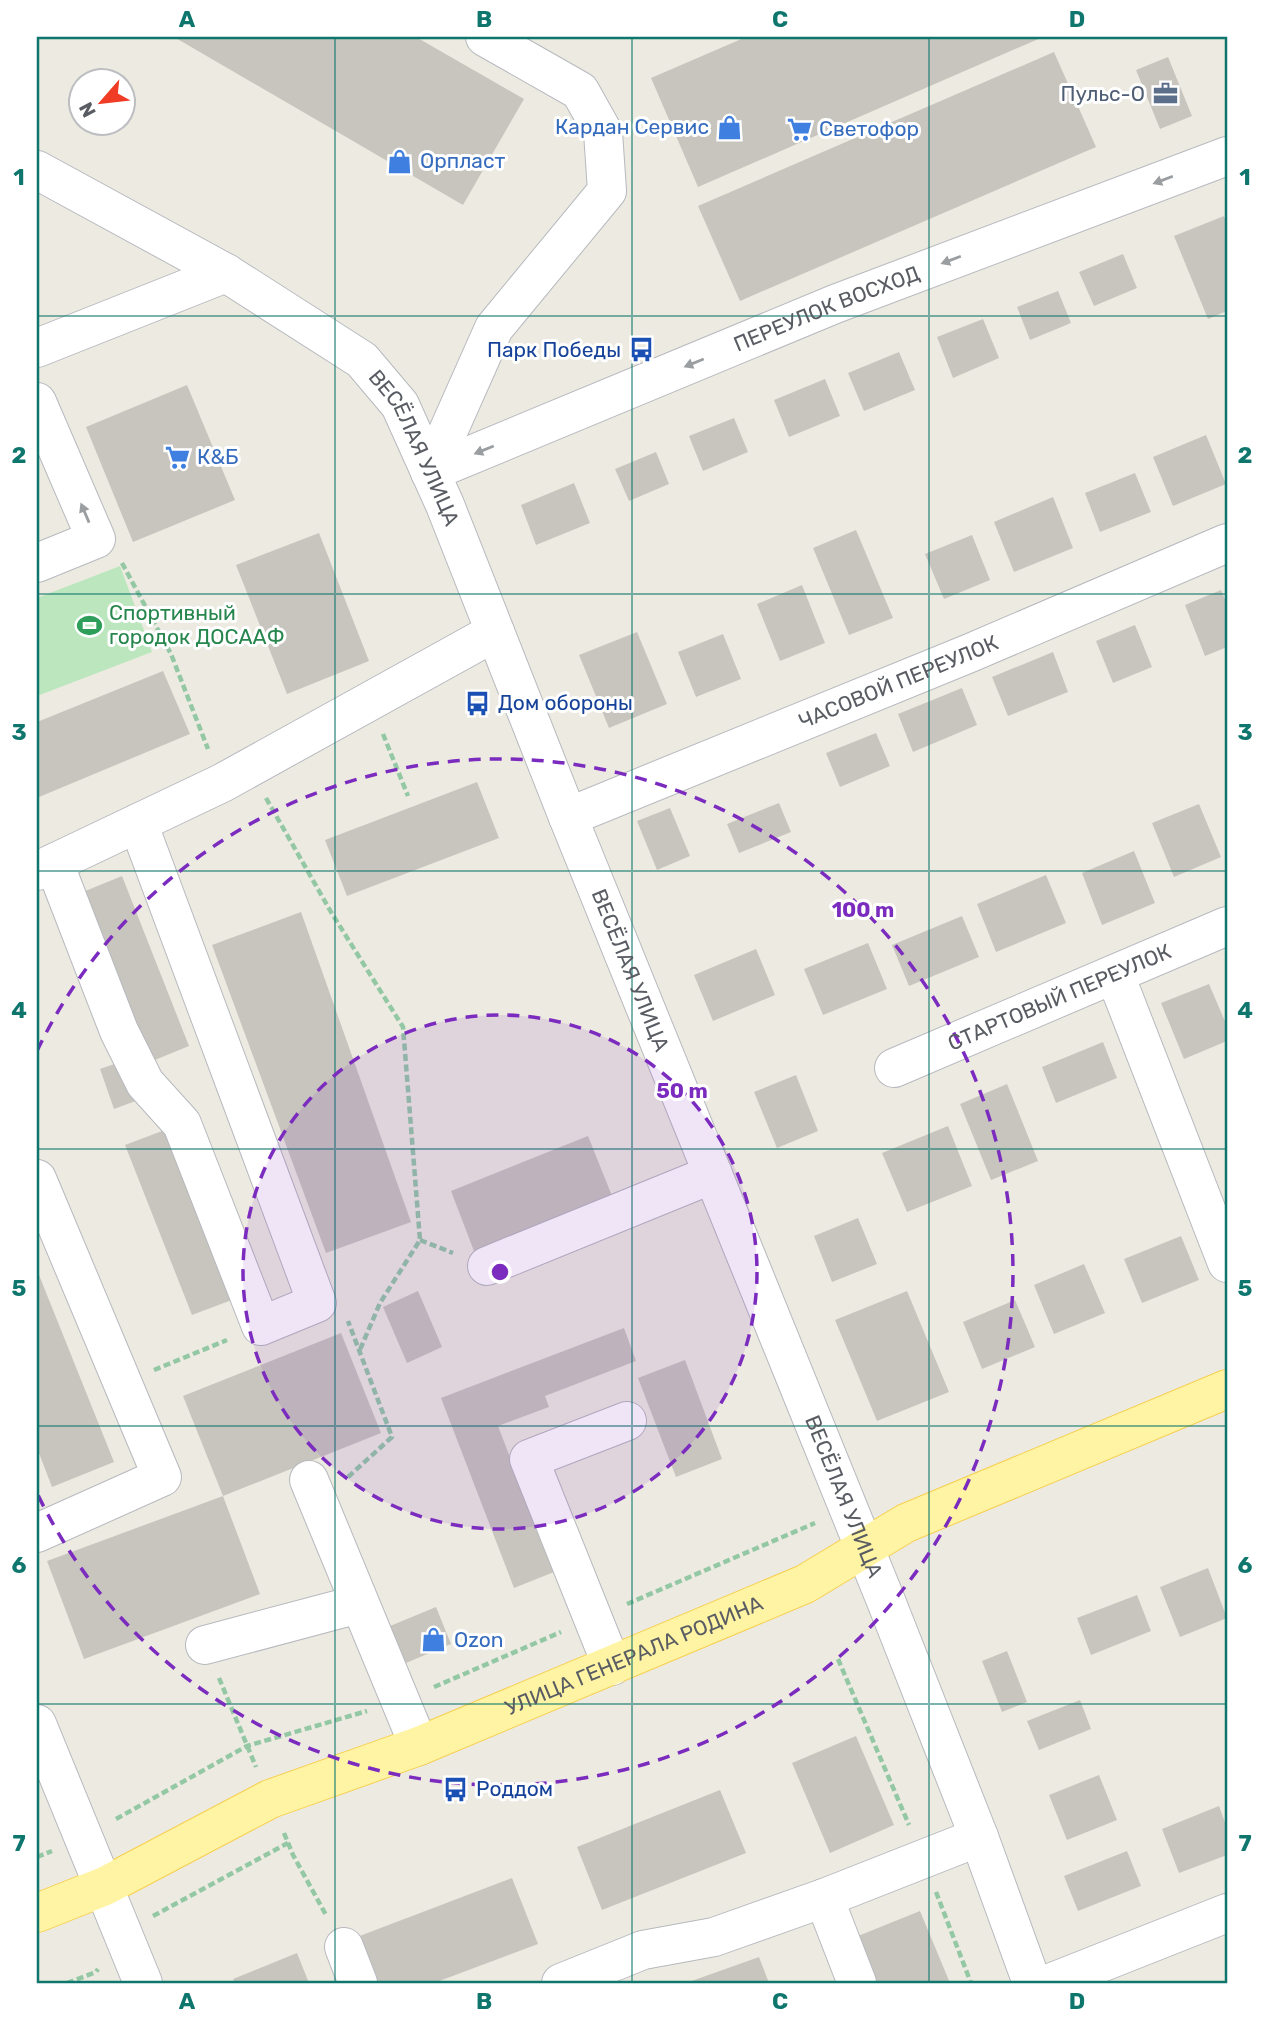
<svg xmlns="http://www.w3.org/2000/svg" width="1264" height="2020" viewBox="0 0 1264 2020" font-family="Rubik,sans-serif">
<rect width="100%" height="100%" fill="#edebe1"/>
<!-- green -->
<path fill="#bce6bd" d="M120,566L152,652L37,696V598Z"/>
<!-- building -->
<g fill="#c8c5be">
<path d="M174,37H416L524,99L463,205Z"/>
<path d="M746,37H1043L698,187L651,78Z"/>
<path d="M1054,52L1096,147L740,301L698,206Z"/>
<path d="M1168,57L1192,116L1160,129L1136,70Z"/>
<path d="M1224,216L1227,224V311L1208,319L1174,236Z"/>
<path d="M1123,254L1137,288L1094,306L1079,272Z"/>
<path d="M1058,291L1071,323L1030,340L1017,307Z"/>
<path d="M983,319L999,358L953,378L937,337Z"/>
<path d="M899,352L915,390L864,411L848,373Z"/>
<path d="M825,379L840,416L789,437L774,400Z"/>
<path d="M187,385L235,500L133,542L86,427Z"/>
<path d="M734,418L748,452L703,471L689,436Z"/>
<path d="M1206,435L1226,484L1173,506L1153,457Z"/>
<path d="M656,452L669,484L629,501L615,469Z"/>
<path d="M1135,473L1151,512L1100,532L1085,493Z"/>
<path d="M574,483L590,523L536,545L521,505Z"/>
<path d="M1053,497L1073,548L1014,572L994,522Z"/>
<path d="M856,530L893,618L849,635L813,548Z"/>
<path d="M319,533L369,661L287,694L236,565Z"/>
<path d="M972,535L990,580L944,599L925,554Z"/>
<path d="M802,585L825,643L780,661L757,604Z"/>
<path d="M1221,590L1227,604V647L1205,656L1185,605Z"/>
<path d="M1135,625L1152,667L1113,683L1096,641Z"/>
<path d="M637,632L667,704L609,728L579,655Z"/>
<path d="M723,634L741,679L696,697L678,652Z"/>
<path d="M1053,652L1068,692L1008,716L992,677Z"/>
<path d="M163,671L190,734L39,797L37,793V722Z"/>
<path d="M962,688L977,725L913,752L898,714Z"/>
<path d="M876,733L890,766L840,787L826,753Z"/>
<path d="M477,782L499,838L347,896L325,840Z"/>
<path d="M779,803L791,832L739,853L727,824Z"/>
<path d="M1199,804L1221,857L1174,877L1152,823Z"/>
<path d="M670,808L690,856L657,870L637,821Z"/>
<path d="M1134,851L1155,903L1102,925L1082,873Z"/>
<path d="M1046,875L1066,923L996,952L977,904Z"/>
<path d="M122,876L189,1046L145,1064L78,894Z"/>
<path d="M301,912L411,1222L326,1253L212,945Z"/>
<path d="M962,916L979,957L909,986L892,945Z"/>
<path d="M868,943L887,989L823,1015L804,969Z"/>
<path d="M756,949L775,995L713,1021L694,975Z"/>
<path d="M1209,984L1227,1026V1041L1184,1059L1161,1003Z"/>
<path d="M1103,1042L1117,1078L1056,1103L1042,1067Z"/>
<path d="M126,1060L141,1099L114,1109L100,1069Z"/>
<path d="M796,1075L818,1131L777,1148L754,1092Z"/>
<path d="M1007,1084L1038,1161L991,1180L960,1104Z"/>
<path d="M948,1126L972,1186L907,1212L882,1153Z"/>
<path d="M170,1128L237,1298L192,1315L125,1145Z"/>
<path d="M588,1136L612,1196L474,1251L451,1191Z"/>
<path d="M858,1218L877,1264L832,1282L814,1236Z"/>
<path d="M1181,1236L1199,1280L1142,1303L1124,1259Z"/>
<path d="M1084,1264L1105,1313L1054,1334L1034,1285Z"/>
<path d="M37,1270L114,1462L52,1487L37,1448Z"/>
<path d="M418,1291L442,1347L407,1363L383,1307Z"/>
<path d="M907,1291L949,1392L877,1421L835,1320Z"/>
<path d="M1015,1300L1035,1347L982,1369L963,1322Z"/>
<path d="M624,1328L636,1361L545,1396L549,1407L498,1426L554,1572L514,1588L441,1398Z"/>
<path d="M341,1333L381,1433L223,1496L183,1396Z"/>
<path d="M685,1360L722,1459L676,1477L638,1378Z"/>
<path d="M223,1496L260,1594L84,1659L47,1561Z"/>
<path d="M1208,1568L1227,1618L1180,1637L1160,1587Z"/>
<path d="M1137,1595L1151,1631L1091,1655L1077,1618Z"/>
<path d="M436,1607L451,1644L406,1663L390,1626Z"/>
<path d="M1007,1651L1027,1702L1002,1712L982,1661Z"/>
<path d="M1080,1700L1091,1729L1039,1750L1027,1721Z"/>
<path d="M856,1736L894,1825L830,1853L792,1763Z"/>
<path d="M1099,1775L1117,1820L1067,1840L1049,1795Z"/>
<path d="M720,1790L746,1853L602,1910L577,1847Z"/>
<path d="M1219,1806L1227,1828V1855L1179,1873L1162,1829Z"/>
<path d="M1127,1851L1141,1886L1078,1911L1064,1876Z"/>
<path d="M512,1878L538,1944L434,1983H375L357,1937Z"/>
<path d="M920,1911L950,1983H877L858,1936Z"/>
<path d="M297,1953L309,1983H235L233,1979Z"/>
<path d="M759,1957L769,1983H686Z"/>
</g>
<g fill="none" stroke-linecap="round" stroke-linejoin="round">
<defs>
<g id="minor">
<path id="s1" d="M37,170L226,273L362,360L400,405L445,505L568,817L886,1601L979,1837L1032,1983"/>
<path d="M37,348L226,273"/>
<path d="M37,402L96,539L37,563"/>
<path id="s2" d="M430,472L835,304L1227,156"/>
<path d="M430,472L494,328L607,191L603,132L580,91L485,37"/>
<path id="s3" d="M568,817L970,653L1227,543"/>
<path d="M54,863L119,1031L145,1083L182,1124L261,1326L317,1303L138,823"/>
<path d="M37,871L222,783L495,632"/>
<path d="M1115,975L1227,1263"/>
<path id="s4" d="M894,1068L1227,926"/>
<path d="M37,1179L162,1477L37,1533"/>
<path d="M487,1266L713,1174"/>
<path d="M309,1480L419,1746"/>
<path d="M205,1645L359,1604"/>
<path d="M612,1666L529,1459L627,1421"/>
<path d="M37,1724L143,1983"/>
<path d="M824,1898L857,1983"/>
<path d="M344,1947L358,1983"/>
<path d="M561,1983L643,1950L714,1937L824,1898L979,1837"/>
<path d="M1050,1983L1227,1913"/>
</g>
<g id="major">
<path id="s5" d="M37,1913L105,1886L270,1799L419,1746L805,1584L906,1523L1227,1389"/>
</g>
</defs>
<!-- minor casing -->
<use href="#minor" stroke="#b6b9be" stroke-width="40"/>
<!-- major casing -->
<use href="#major" stroke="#f7cf50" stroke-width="40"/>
<!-- path -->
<g stroke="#94c8a5" stroke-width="4.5" stroke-dasharray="7 3.5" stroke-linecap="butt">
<path d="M122,563L171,654L208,749"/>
<path d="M383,734L408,796"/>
<path d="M266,798L331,912L403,1027L420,1240L380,1303L359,1352"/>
<path d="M420,1240L453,1253"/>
<path d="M154,1370L227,1340"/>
<path d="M348,1477L392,1437L348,1321"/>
<path d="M627,1604L815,1523"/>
<path d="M838,1659L909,1825"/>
<path d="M219,1678L256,1767"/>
<path d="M434,1687L561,1632"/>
<path d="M116,1819L247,1746L367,1711"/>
<path d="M284,1833L293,1855L326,1915"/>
<path d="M37,1857L52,1851"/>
<path d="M936,1892L971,1983"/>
<path d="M153,1916L288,1843"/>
<path d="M67,1983L96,1972L98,1969"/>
</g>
<!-- minor -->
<use href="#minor" stroke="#fff" stroke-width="38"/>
<!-- major -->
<use href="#major" stroke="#fff4a4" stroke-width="38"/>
</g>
<!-- one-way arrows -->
<defs><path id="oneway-solid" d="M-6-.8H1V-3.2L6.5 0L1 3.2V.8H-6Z" transform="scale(1.75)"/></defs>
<g fill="#9b9ea1">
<use href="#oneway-solid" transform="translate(1163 180) rotate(159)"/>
<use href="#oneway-solid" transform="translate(951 260) rotate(159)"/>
<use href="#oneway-solid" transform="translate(694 363) rotate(158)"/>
<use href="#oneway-solid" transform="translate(484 450) rotate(158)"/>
<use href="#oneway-solid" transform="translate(85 513) rotate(-113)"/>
</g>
<!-- grid -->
<path fill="none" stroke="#0f766e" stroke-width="2" stroke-opacity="0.55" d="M335,37V1983M632,37V1983M929,37V1983M37,316H1227M37,594H1227M37,871H1227M37,1149H1227M37,1426H1227M37,1704H1227"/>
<!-- distance rings -->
<circle cx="500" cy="1272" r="257" fill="#7b2cbf" fill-opacity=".12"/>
<g fill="none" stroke="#7b2cbf" stroke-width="3.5" stroke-dasharray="12 9">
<circle cx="500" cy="1272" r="257"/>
<path d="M37 1051A513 513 0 1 1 37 1493"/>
</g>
<!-- icons -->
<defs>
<symbol id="office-bare" viewBox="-9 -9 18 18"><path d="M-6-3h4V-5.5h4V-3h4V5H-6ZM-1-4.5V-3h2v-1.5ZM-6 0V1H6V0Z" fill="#5c6f8a" stroke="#fff" stroke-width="2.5" paint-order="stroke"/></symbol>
<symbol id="shop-bare" viewBox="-9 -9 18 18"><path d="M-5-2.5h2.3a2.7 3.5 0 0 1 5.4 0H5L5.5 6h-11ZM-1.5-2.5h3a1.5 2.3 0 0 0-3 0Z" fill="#3f7fe0" stroke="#fff" stroke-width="2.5" paint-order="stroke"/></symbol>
<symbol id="supermarket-bare" viewBox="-9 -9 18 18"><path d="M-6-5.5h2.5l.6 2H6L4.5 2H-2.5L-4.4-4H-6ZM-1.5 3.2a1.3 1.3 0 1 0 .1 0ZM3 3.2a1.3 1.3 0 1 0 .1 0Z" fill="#3f7fe0" stroke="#fff" stroke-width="2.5" paint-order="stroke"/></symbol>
<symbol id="bus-bare" viewBox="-9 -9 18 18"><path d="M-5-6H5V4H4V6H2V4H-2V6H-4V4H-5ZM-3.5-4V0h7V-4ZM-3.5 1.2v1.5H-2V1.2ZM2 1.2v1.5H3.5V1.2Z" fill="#1a4fb4" stroke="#fff" stroke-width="2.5" paint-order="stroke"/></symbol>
<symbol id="stadium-bare" viewBox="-9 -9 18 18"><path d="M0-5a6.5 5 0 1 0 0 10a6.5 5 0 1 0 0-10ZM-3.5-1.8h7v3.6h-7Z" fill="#2e9e5b" stroke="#fff" stroke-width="2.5" paint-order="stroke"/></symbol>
</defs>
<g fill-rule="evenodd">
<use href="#office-bare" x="1148" y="76" width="35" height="35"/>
<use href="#shop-bare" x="712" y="110" width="35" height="35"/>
<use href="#supermarket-bare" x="782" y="112" width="35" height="35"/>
<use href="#shop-bare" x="382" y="144" width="35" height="35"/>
<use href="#bus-bare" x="624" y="332" width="35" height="35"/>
<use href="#supermarket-bare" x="160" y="440" width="35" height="35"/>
<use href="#stadium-bare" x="72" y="608" width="35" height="35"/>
<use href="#bus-bare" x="460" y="686" width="35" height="35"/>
<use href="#shop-bare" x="416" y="1622" width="35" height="35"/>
<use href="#bus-bare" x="438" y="1772" width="35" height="35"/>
</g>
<g text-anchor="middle" stroke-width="6" stroke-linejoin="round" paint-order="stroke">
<!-- service labels -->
<g font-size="21" fill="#4e5e75" stroke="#fff" text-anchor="end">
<text x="1145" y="101">Пульс-О</text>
</g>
<!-- shop labels -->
<g font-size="21" fill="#366cbe" stroke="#fff" text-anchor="start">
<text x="709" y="134" text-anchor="end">Кардан Сервис</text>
<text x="819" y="136">Светофор</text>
<text x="420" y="168">Орпласт</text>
<text x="197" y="464">К&amp;Б</text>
<text x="454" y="1647">Ozon</text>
</g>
<!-- street labels -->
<g font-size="21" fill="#595d63" stroke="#fff">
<text dy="7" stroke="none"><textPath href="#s2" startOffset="429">ПЕРЕУЛОК ВОСХОД</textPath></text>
<text dy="7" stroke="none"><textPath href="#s1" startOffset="480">ВЕСЁЛАЯ УЛИЦА</textPath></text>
<text dy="7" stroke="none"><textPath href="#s3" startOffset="357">ЧАСОВОЙ ПЕРЕУЛОК</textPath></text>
<text dy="7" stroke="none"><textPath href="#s1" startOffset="1046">ВЕСЁЛАЯ УЛИЦА</textPath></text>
<text dy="7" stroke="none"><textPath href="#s4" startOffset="180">СТАРТОВЫЙ ПЕРЕУЛОК</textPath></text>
<text dy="7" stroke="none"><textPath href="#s1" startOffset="1614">ВЕСЁЛАЯ УЛИЦА</textPath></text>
<text dy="7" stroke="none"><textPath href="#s5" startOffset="651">УЛИЦА ГЕНЕРАЛА РОДИНА</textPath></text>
</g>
<!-- transit labels -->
<g font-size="21" fill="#164399" stroke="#fff" text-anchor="start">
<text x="621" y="357" text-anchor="end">Парк Победы</text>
<text x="498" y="710">Дом обороны</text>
<text x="476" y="1796">Роддом</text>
</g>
<!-- leisure labels -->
<g font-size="21" fill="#27864d" stroke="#fff" text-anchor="start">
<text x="109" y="620">Спортивный<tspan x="109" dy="24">городок ДОСААФ</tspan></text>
</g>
</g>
<circle cx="500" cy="1272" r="10" fill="#7b2cbf" stroke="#fff" stroke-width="3.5"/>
<g font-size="21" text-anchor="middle" font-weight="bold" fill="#7b2cbf" stroke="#fff" stroke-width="6" stroke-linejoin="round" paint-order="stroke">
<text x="863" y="917">100 m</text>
<text x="682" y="1098">50 m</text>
</g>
<!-- border -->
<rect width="1264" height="2020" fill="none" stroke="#ffffff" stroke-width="77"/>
<!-- north arrow -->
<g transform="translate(102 102) rotate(242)"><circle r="33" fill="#ffffff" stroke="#bdbec1" stroke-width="2"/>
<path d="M0-5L12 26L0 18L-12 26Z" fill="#f03c24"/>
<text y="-10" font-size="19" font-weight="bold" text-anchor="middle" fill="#595d63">N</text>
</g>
<rect x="38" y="38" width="1188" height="1944" fill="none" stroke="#0f766e" stroke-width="2.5"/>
<g font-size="23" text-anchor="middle" font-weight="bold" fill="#0f766e">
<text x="187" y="27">A</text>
<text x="484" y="27">B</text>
<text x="780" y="27">C</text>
<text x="1077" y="27">D</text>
<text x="19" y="185">1</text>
<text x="1245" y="185">1</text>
<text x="19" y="463">2</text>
<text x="1245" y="463">2</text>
<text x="19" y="740">3</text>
<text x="1245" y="740">3</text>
<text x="19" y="1018">4</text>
<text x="1245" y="1018">4</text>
<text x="19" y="1296">5</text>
<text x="1245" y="1296">5</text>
<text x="19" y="1573">6</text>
<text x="1245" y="1573">6</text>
<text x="19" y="1851">7</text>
<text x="1245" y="1851">7</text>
<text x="187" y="2009">A</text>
<text x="484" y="2009">B</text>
<text x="780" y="2009">C</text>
<text x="1077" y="2009">D</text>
</g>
</svg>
